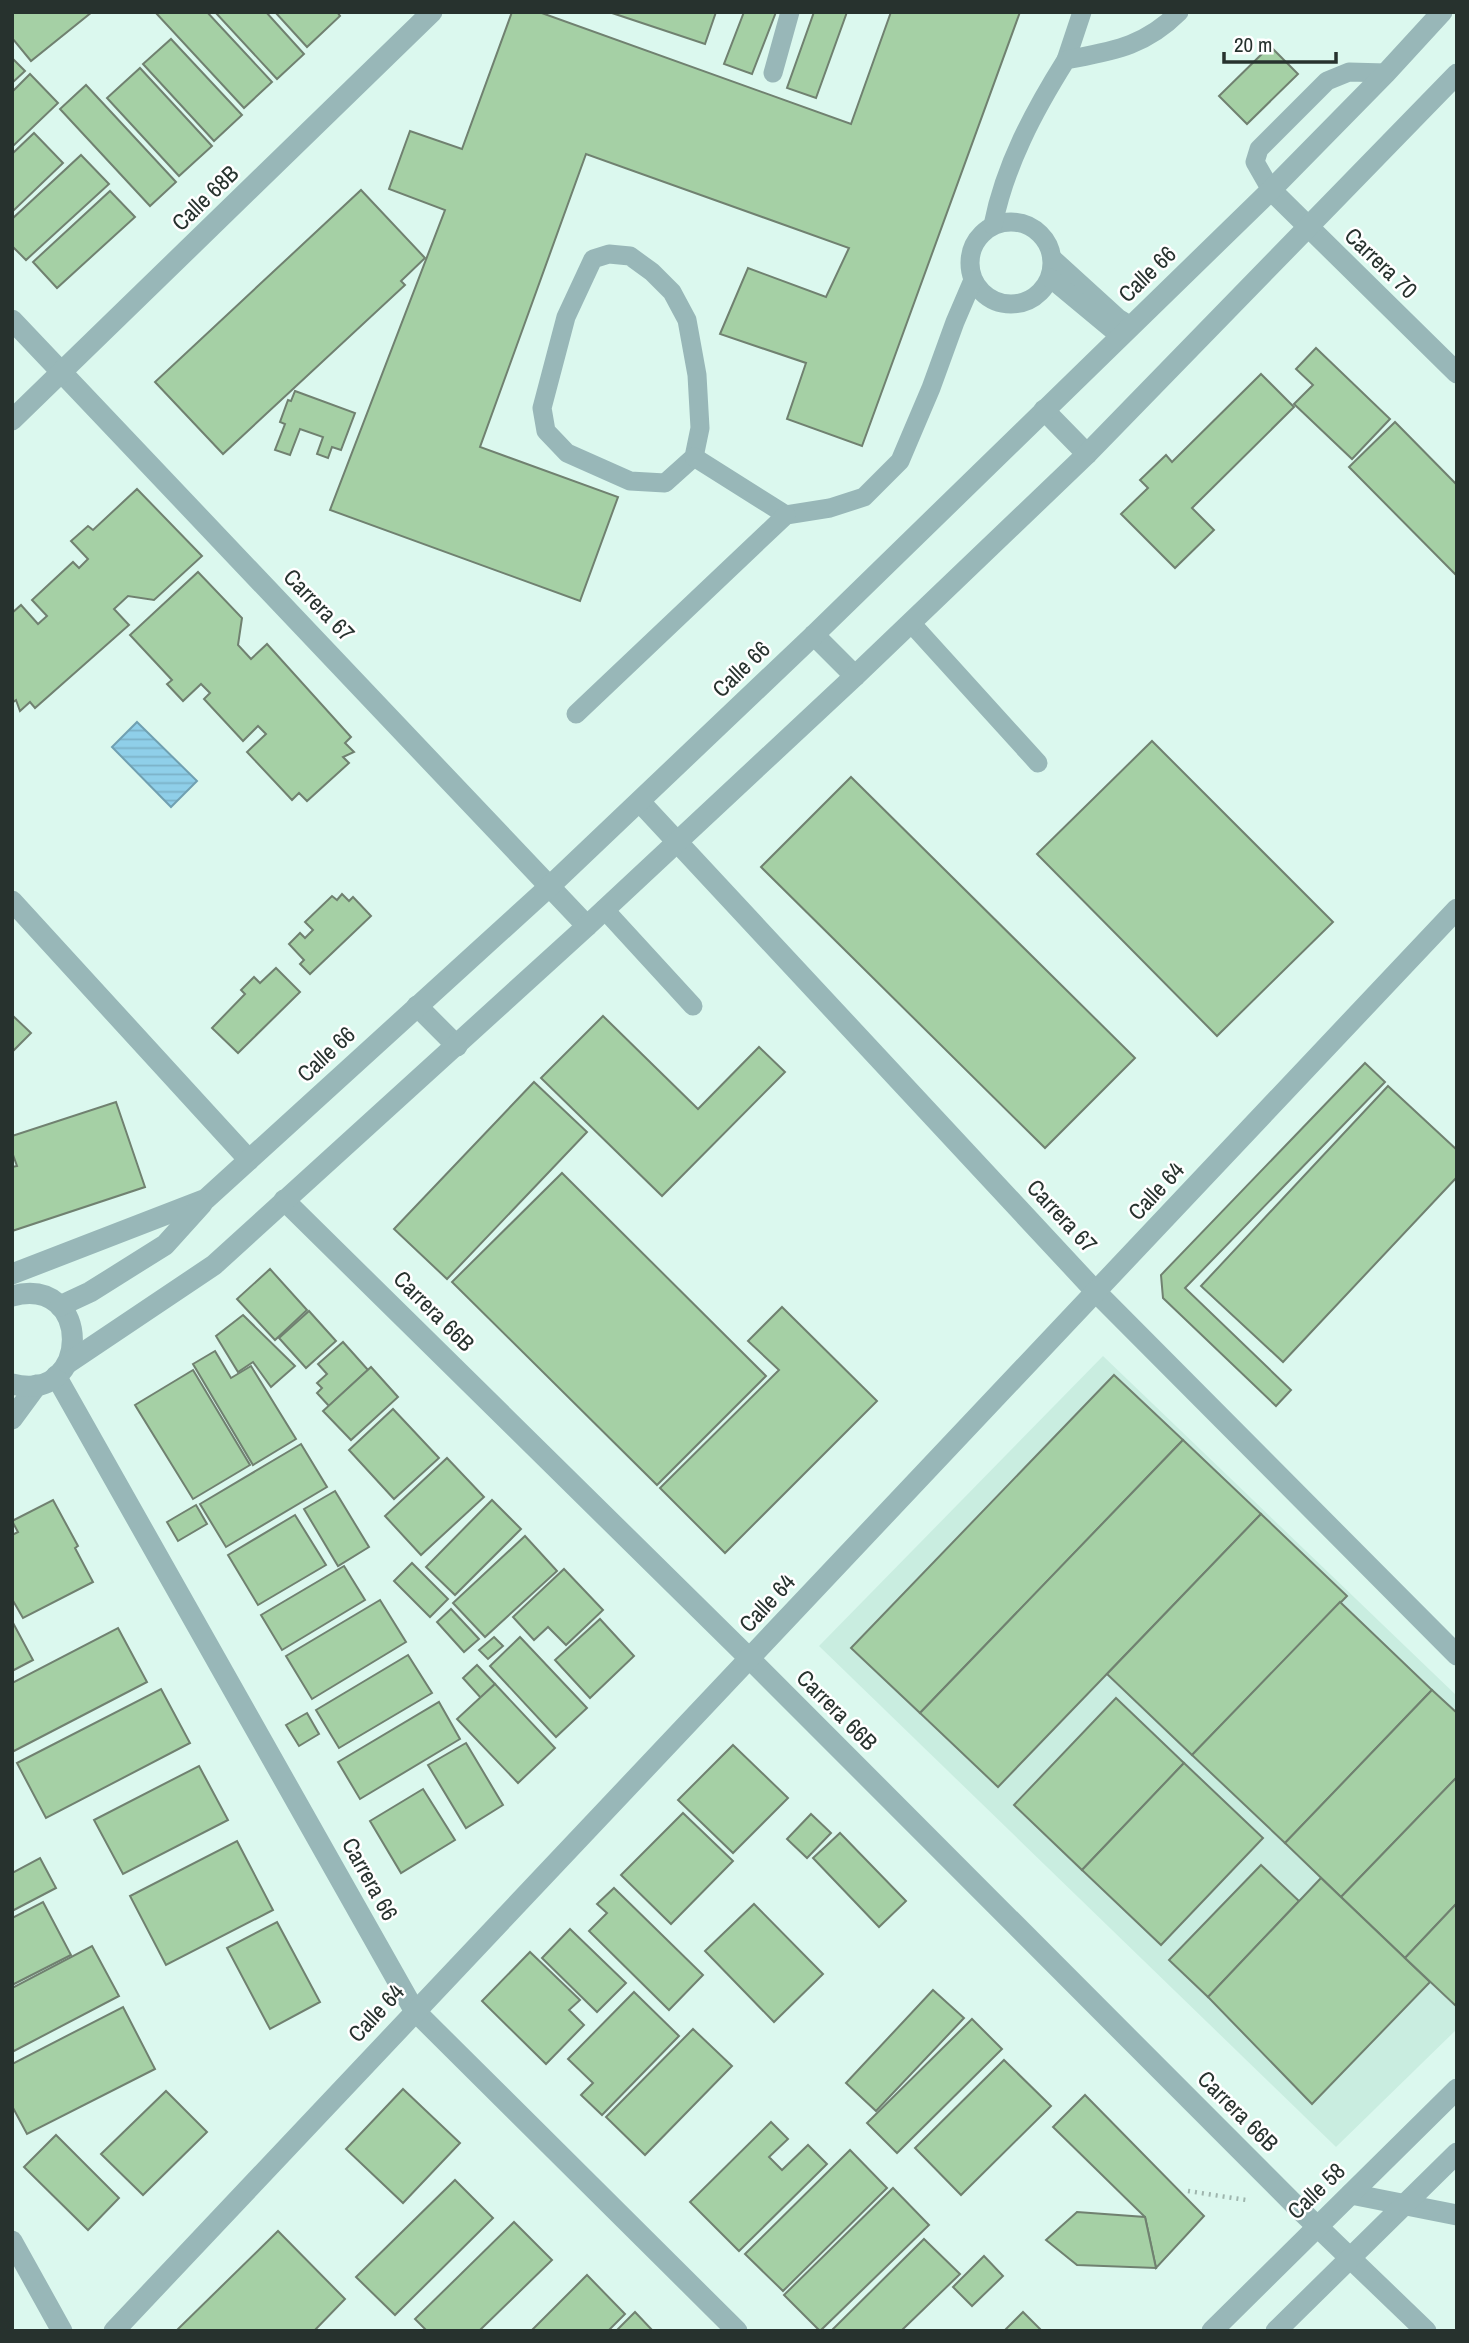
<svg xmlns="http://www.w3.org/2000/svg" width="1469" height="2343" viewBox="0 0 1469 2343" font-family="'Archivo Narrow',sans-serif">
<defs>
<pattern id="water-rules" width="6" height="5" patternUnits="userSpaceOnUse" patternTransform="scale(1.75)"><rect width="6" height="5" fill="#8fcfe9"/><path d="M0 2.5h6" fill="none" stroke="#7bb2c8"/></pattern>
</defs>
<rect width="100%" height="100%" fill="#dbf8ee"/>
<!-- built -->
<path fill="#c9ede0" d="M1103,1356L1457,1696V2029L1336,2147L819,1646Z"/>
<!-- water -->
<path fill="url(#water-rules)" stroke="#70a0b1" stroke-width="2" d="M137,722L197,781L171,807L112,747Z"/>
<!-- building -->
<g fill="#a5d0a5" stroke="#708170" stroke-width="2">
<path d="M12,12H92L31,61L12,38Z"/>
<path d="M155,12H207L272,82L244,108Z"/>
<path d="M215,12H266L304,54L277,79Z"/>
<path d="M275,12H337L340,16L307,47Z"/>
<path d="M512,12H539L851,124L891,12H1020L862,446L787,419L806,363L720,334L748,268L826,297L849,248L586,154L480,447L618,497L580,601L330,510L445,210L389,189L410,131L462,149Z"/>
<path d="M609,12H716L705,44Z"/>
<path d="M744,12H776L752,74L724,64Z"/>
<path d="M814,12H847L816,98L787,88Z"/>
<path d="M171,39L242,115L214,141L143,64Z"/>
<path d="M1270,46L1298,74L1247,124L1219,96Z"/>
<path d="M12,58L25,71L12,83Z"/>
<path d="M140,68L212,146L179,176L107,98Z"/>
<path d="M30,74L58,103L12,147V92Z"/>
<path d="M86,85L176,182L150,206L60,109Z"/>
<path d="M34,133L63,163L12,212V154Z"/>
<path d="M81,155L109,184L26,260L12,246V219Z"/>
<path d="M361,190L425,258L401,281L405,285L223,454L155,382Z"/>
<path d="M110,191L135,217L57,288L33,262Z"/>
<path d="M1316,348L1390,419L1352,459L1294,404L1313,385L1296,369Z"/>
<path d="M1261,374L1294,407L1192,508L1214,530L1175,568L1121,514L1148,488L1140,480L1166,455L1172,462Z"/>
<path d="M295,391L355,413L341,450L332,447L328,458L317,454L323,437L300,429L290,455L275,450L285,424L280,422L288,400L291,401Z"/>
<path d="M1395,422L1457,485V576L1349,467Z"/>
<path d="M137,489L202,556L154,600L128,596L114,609L129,625L35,708L30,702L20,711L16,700L12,703V613L21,605L38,624L47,616L32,600L73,562L79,568L88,559L71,541L88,526L93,530Z"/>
<path d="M198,572L242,618L238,645L251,659L267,644L351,737L345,743L354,752L343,757L349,763L307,801L299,793L292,800L247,752L266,734L258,726L243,741L204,699L210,693L201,684L183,701L167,684L172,680L130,635Z"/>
<path d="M1152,741L1333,922L1217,1036L1037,854Z"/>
<path d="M851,777L1135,1058L1045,1148L761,867Z"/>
<path d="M342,894L349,901L353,897L371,916L310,974L300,964L304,960L289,944L300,933L305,938L313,930L305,922L332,896L337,900Z"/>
<path d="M276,968L300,992L238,1053L212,1028L245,994L241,990L254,977L260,983Z"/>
<path d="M12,1015L31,1033L12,1052Z"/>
<path d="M603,1016L698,1109L759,1047L785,1072L662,1196L541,1078Z"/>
<path d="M1365,1063L1385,1082L1185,1288L1291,1390L1276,1406L1163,1298L1161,1275Z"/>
<path d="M534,1082L587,1132L447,1279L394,1229Z"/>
<path d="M1388,1086L1457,1150V1177L1283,1362L1201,1286Z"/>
<path d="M116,1102L145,1187L12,1231V1167L17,1166L12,1152V1136Z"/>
<path d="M562,1173L766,1376L657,1485L452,1282Z"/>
<path d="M270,1269L307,1310L275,1340L237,1299Z"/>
<path d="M782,1307L877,1401L725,1553L660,1488L779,1370L748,1341Z"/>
<path d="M309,1311L336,1341L306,1368L279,1338Z"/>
<path d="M243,1315L295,1366L271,1387L253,1362L238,1372L216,1336Z"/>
<path d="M343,1342L368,1370L329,1406L317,1393L322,1388L317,1383L327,1374L318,1364Z"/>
<path d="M215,1351L231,1378L251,1366L296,1439L253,1465L193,1364Z"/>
<path d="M371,1367L398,1397L351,1440L323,1411Z"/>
<path d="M193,1370L250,1465L193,1499L135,1405Z"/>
<path d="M1114,1375L1183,1440L920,1713L851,1648Z"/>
<path d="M393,1409L439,1458L394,1499L349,1450Z"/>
<path d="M1183,1440L1261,1514L998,1787L920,1713Z"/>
<path d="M301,1444L327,1487L226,1547L200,1504Z"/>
<path d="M447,1458L484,1497L421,1555L385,1516Z"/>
<path d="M335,1491L369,1547L338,1566L304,1509Z"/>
<path d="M53,1500L78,1546L75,1548L93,1582L23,1618L12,1599V1535L18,1532L12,1521Z"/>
<path d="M492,1500L521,1529L455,1595L426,1567Z"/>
<path d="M196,1505L207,1524L178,1541L167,1522Z"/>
<path d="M1261,1514L1347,1596L1192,1755L1107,1674Z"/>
<path d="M295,1515L326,1565L258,1605L228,1555Z"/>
<path d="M525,1536L557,1571L485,1637L453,1603Z"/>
<path d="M412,1563L448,1599L430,1617L394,1581Z"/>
<path d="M344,1566L365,1600L282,1650L261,1615Z"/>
<path d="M564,1569L603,1610L566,1645L548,1627L534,1640L513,1617Z"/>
<path d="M380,1600L406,1642L312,1699L286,1656Z"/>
<path d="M1340,1602L1432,1690L1285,1843L1192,1755Z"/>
<path d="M451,1609L479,1639L464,1652L437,1622Z"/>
<path d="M600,1619L634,1656L590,1698L555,1660Z"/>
<path d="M12,1621L33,1660L12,1671Z"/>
<path d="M118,1628L147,1682L12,1752V1683Z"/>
<path d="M494,1637L503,1646L488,1659L479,1650Z"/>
<path d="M520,1637L587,1708L556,1737L490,1666Z"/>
<path d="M408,1655L432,1693L339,1748L316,1710Z"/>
<path d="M477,1665L495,1684L481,1698L463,1678Z"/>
<path d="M495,1684L555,1748L518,1783L457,1719Z"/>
<path d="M161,1689L190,1743L46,1818L17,1763Z"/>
<path d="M1432,1690L1457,1713V1777L1341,1897L1285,1843Z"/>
<path d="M1116,1698L1184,1763L1082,1870L1014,1805Z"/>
<path d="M439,1702L460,1739L360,1799L338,1762Z"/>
<path d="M307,1713L319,1734L299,1746L286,1725Z"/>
<path d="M466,1743L503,1805L466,1828L428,1765Z"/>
<path d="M733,1745L788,1798L733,1853L678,1800Z"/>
<path d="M1184,1763L1263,1838L1161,1945L1082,1870Z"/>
<path d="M199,1766L228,1820L123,1874L94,1820Z"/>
<path d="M1457,1777V1903L1405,1958L1341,1897Z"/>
<path d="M423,1789L455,1840L401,1873L370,1821Z"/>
<path d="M683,1813L733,1861L671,1924L621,1875Z"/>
<path d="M811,1814L831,1833L807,1858L787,1839Z"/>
<path d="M840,1833L906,1901L879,1927L813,1858Z"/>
<path d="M237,1841L273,1910L166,1965L130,1896Z"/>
<path d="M40,1858L56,1888L12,1911V1873Z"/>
<path d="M1261,1865L1299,1901L1208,1997L1169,1960Z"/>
<path d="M1321,1878L1430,1982L1312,2104L1208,1997Z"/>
<path d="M614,1888L703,1975L669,2010L589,1931L607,1913L597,1904Z"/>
<path d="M43,1902L71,1955L12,1985V1918Z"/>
<path d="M1457,1903V2007L1405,1958Z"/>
<path d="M754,1904L823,1974L774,2022L705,1951Z"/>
<path d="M277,1922L320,2002L270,2029L227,1948Z"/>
<path d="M570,1929L626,1983L597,2012L542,1958Z"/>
<path d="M92,1946L119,1996L12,2052V1988Z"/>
<path d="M530,1952L580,2000L569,2010L584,2025L546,2064L482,2001Z"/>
<path d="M933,1990L964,2018L876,2111L846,2083Z"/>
<path d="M634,1992L679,2036L602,2115L581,2095L593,2083L568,2059Z"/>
<path d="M123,2007L155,2069L27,2134L12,2106V2064Z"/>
<path d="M972,2019L1002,2049L897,2153L867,2123Z"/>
<path d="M693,2029L732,2066L645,2155L606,2117Z"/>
<path d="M1004,2060L1051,2106L961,2195L915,2148Z"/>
<path d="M403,2089L460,2143L403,2203L346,2149Z"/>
<path d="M166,2091L207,2132L143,2195L101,2154Z"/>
<path d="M1085,2095L1204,2216L1156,2268L1145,2217L1053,2127Z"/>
<path d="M771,2122L788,2139L769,2157L782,2170L808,2145L827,2164L739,2251L690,2202Z"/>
<path d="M56,2135L119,2198L88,2230L24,2167Z"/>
<path d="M850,2150L887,2188L783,2291L745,2254Z"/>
<path d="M455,2180L493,2218L395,2315L356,2277Z"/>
<path d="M893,2188L929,2225L820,2331L784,2295Z"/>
<path d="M1077,2212L1145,2217L1156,2268L1077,2265L1046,2240Z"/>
<path d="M514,2222L552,2260L479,2331H427L415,2319Z"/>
<path d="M278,2231L345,2299L314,2331H176Z"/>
<path d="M924,2239L960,2274L901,2331H831Z"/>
<path d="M984,2256L1003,2276L972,2306L953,2287Z"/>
<path d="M587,2275L625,2314L608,2331H531Z"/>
<path d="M635,2312L653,2331H616Z"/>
<path d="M1023,2312L1042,2331H1004Z"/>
</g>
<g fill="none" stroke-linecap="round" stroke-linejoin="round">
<!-- path -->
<path stroke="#9eb5ad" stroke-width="4.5" stroke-dasharray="2 5" stroke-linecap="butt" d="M1188,2191L1246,2200"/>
<!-- service -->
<g stroke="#98b7b8" stroke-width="19">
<path d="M1066,60L1082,12"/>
<path d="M773,73L790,12"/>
<path d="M1271,190L1255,162L1259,149L1327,81L1349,72L1386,73"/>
<circle cx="1011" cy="263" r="41"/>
<path d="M993,225C1005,165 1034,111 1066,60C1112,51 1144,47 1179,12"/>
<path d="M609,254L630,256L652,272L672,292L687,320L697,375L700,428L694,457L665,483L630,481L567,453L546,431L542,408L566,317L593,259Z"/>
<path d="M1052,258L1118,318L1131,326"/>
<path d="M1050,278L1115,332"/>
<path d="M694,457L786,515L830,508L864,497L900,461L931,388L955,322L973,280"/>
<path d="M911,623L1038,763"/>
<path d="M576,714L786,515"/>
<path d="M604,909L693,1006"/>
</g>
<!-- minor -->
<g stroke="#98b7b8" stroke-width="21">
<path d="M1271,190L1457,373"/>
<path d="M12,320L587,926"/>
<path d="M12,420L432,12"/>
<path d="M640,802L1097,1293L1457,1655"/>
<path d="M12,901L249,1160"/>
<path d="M284,1200L750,1659L1297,2207L1426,2331"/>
<path d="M56,1376L414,2010L737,2331"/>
<path d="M12,1419L37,1385"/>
<path d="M1351,2194L1457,2215"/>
<path d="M12,2241L62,2331"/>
<path d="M114,2331L1457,909"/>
</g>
<!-- tertiary -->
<g stroke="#98b7b8" stroke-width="21">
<path d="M1044,410L1087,454"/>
<path d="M814,635L855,676"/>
<path d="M417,1006L457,1046"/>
<path d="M12,1274L206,1199L550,886L814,635L1271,190L1386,73L1442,12"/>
<path d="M12,1296C93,1274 92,1405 12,1384"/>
<path d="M60,1306L90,1292L165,1245L202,1204"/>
<path d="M68,1363L214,1265L587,926L855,676L1087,454L1457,74"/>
<path d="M1212,2331L1457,2089"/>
<path d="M1276,2331L1457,2153"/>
</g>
</g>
<g text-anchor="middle" stroke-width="5" stroke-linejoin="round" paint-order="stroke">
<!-- street labels -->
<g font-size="23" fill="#27322e" stroke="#fff">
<text transform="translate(205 198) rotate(-44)" y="8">Calle 68B</text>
<text transform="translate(1381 263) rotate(44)" y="8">Carrera 70</text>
<text transform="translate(1147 274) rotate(-44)" y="8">Calle 66</text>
<text transform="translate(319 605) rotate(46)" y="8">Carrera 67</text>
<text transform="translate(741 669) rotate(-44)" y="8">Calle 66</text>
<text transform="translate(326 1054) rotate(-43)" y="8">Calle 66</text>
<text transform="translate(1156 1191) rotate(-47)" y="8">Calle 64</text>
<text transform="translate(1062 1216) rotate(47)" y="8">Carrera 67</text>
<text transform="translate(434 1311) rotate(45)" y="8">Carrera 66B</text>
<text transform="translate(767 1603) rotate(-47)" y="8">Calle 64</text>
<text transform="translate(837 1710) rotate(45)" y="8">Carrera 66B</text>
<text transform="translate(370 1879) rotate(61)" y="8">Carrera 66</text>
<text transform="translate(376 2013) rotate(-47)" y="8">Calle 64</text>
<text transform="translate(1238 2111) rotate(45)" y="8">Carrera 66B</text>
<text transform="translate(1316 2191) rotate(-44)" y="8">Calle 58</text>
</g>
</g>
<!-- border -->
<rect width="1469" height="2343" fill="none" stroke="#27322e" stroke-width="28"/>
<!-- scale -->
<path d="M1224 52v10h112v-10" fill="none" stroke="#27322e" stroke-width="3.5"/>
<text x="1234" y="52" font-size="21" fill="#27322e" stroke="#ffffff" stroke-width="5" paint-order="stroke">20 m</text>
</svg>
